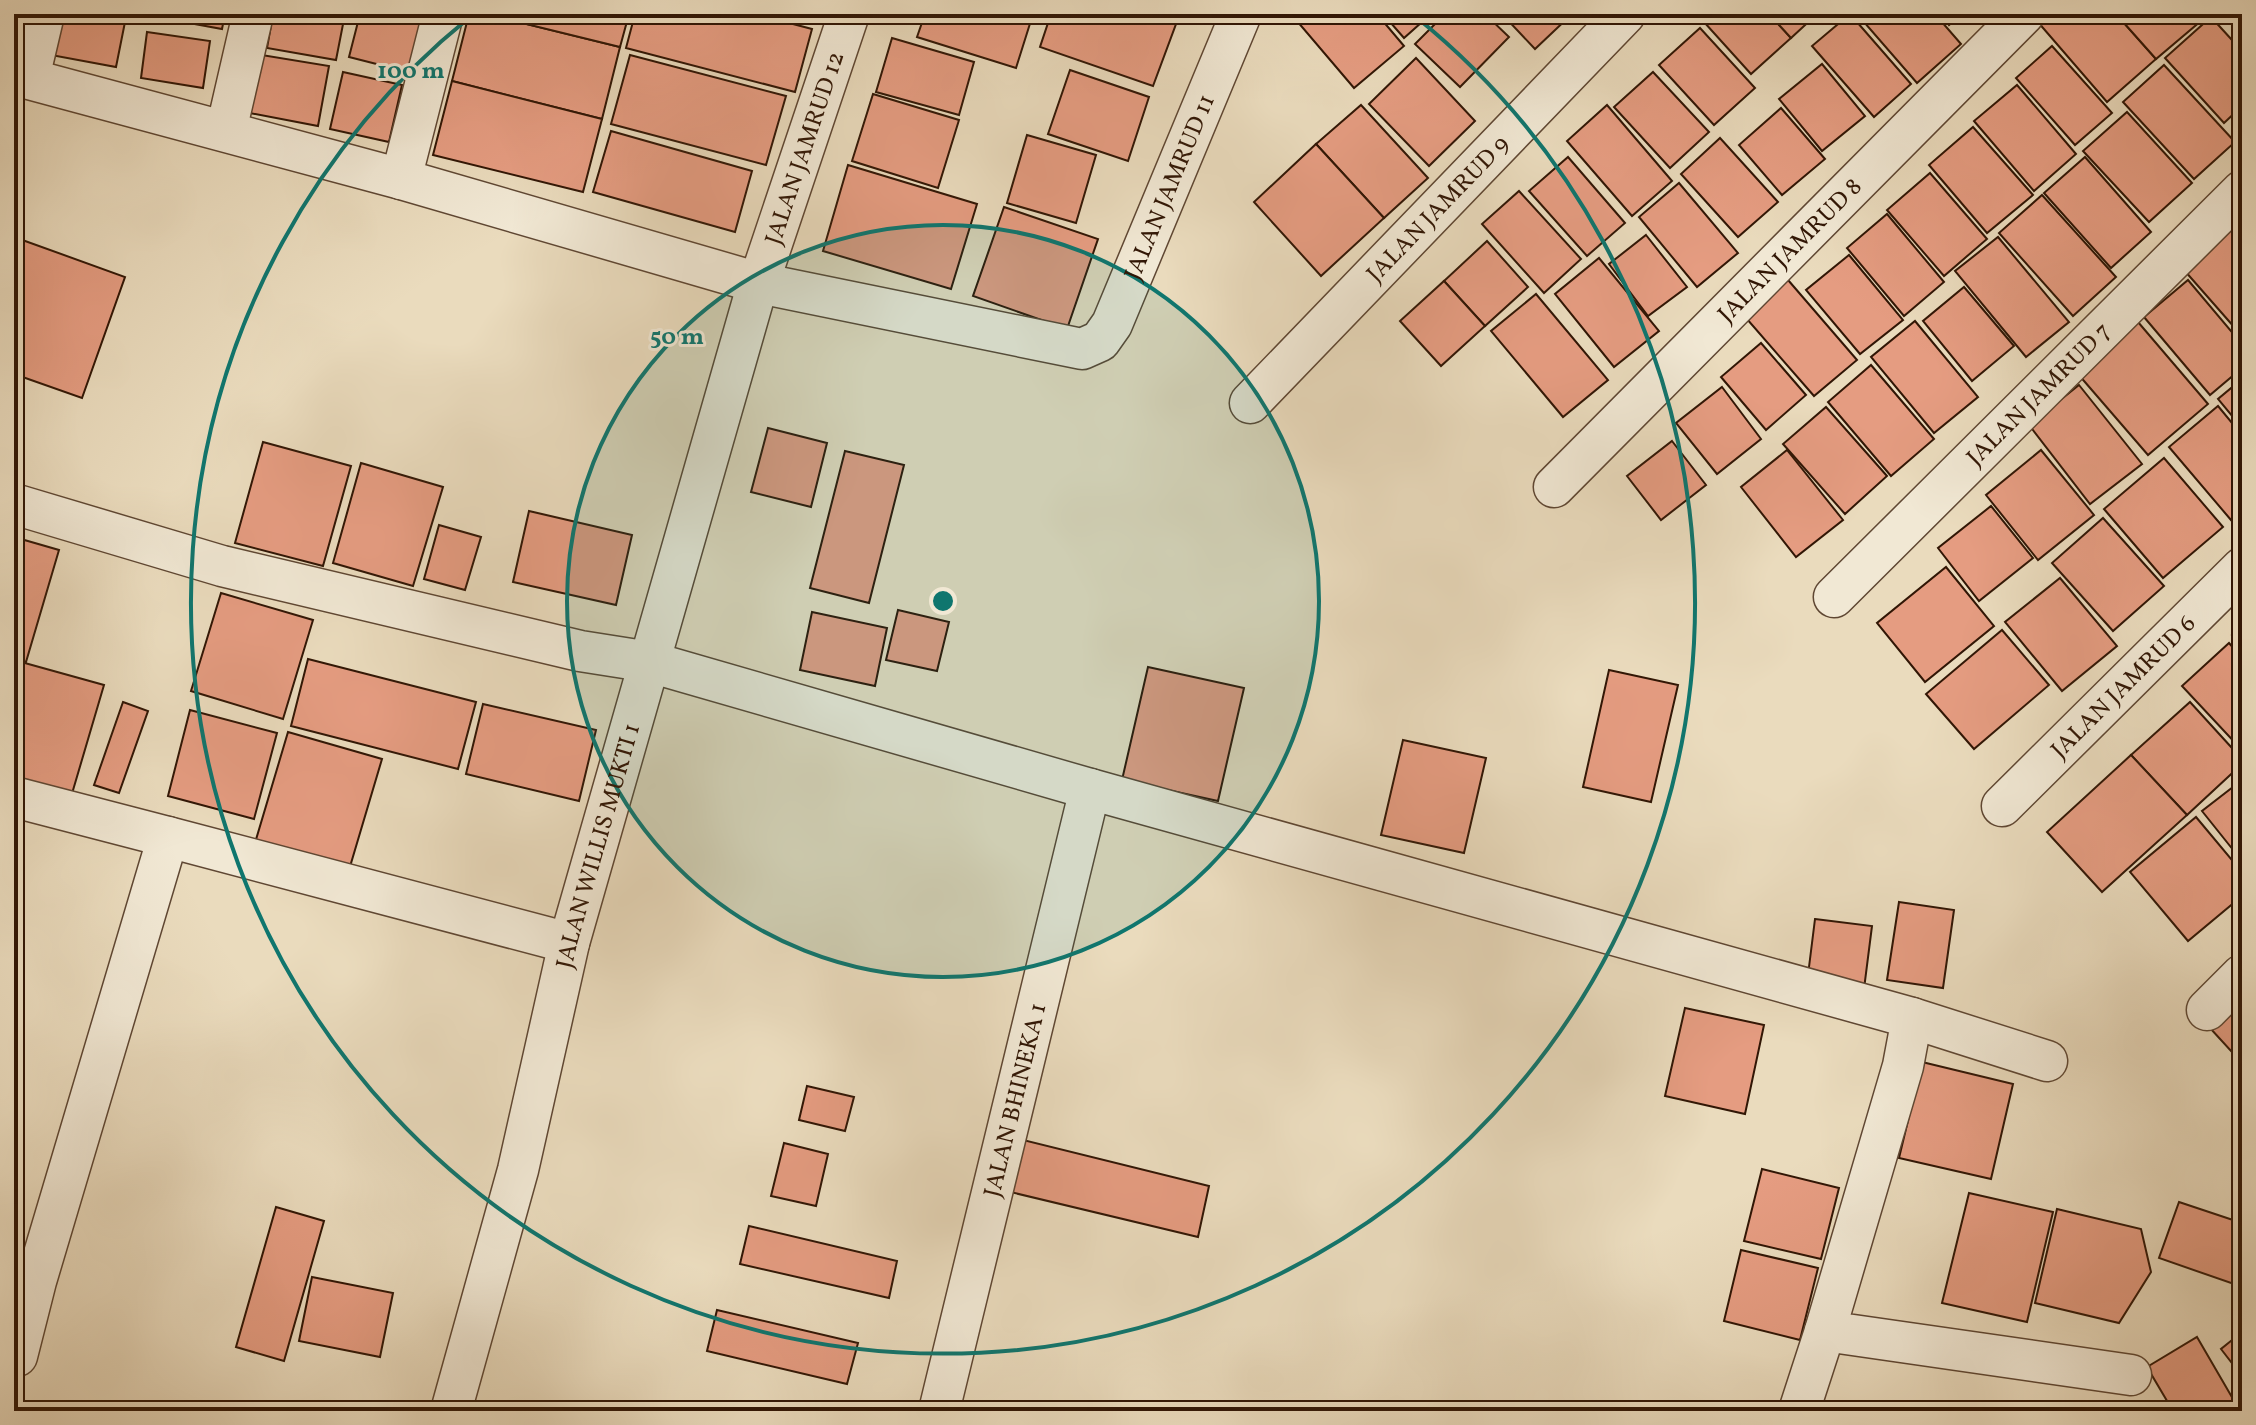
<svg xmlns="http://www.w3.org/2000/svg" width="2256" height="1425" viewBox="0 0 2256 1425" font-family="Vollkorn,serif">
<rect width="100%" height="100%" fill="#eadbbd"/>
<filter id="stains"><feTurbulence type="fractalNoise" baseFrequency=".0025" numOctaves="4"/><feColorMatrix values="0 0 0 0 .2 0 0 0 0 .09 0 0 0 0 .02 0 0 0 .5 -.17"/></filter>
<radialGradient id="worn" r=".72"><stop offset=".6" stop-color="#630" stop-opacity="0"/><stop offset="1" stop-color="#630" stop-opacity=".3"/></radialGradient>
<!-- building -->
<g fill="#e59c81" stroke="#311605" stroke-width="2">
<path d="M14,14H27L18,48L14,47Z"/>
<path d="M59,14H87L125,22L116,67L51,55Z"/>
<path d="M156,14H225L222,29L156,17Z"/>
<path d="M273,14H345L336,60L267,48Z"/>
<path d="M360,14H423L408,72L349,57Z"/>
<path d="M469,14H486L620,47L602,119L452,81Z"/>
<path d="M486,14H629L620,47Z"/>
<path d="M635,14H755L812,29L795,92L626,48Z"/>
<path d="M925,14H1033L1016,68L917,37Z"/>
<path d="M1051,14H1146L1176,24L1153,86L1040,47Z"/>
<path d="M1291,14H1377L1404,46L1354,88Z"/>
<path d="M1383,14H1431L1404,38Z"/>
<path d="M1445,14H1485L1509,37L1460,87L1415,44Z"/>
<path d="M1502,14H1572L1535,49Z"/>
<path d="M1713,14H1769L1791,38L1751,74L1704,22Z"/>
<path d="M1769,14H1817L1791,38Z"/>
<path d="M1850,14L1911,84L1874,117L1812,46Z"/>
<path d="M1857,14H1935L1961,44L1917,83Z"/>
<path d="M1941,14H1962L1949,25Z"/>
<path d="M2044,14H2116L2156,59L2107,102L2037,21Z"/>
<path d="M2116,14H2208V15L2156,59Z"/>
<path d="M2211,17L2242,51V106L2224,123L2165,58Z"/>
<path d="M1700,28L1755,88L1714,125L1659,65Z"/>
<path d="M147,32L210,41L203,88L141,78Z"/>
<path d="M892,38L974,62L959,115L876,92Z"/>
<path d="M2052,46L2112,113L2075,145L2016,78Z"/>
<path d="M249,53L329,66L318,126L239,111Z"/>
<path d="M630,55L786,96L766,165L611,124Z"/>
<path d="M1416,58L1475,121L1429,166L1369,104Z"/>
<path d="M1822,64L1865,116L1822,151L1779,99Z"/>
<path d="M2164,65L2235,142L2194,179L2123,102Z"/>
<path d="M1070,70L1149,97L1128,161L1048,134Z"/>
<path d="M343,72L402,85L389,142L330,129Z"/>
<path d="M1653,72L1709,132L1670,168L1614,107Z"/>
<path d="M452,81L602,119L583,192L433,155Z"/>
<path d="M2017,85L2076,154L2034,191L1974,121Z"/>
<path d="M873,94L959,120L938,188L852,161Z"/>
<path d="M1361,105L1428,178L1384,218L1316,144Z"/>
<path d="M1607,105L1672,181L1632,216L1567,141Z"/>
<path d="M1781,108L1825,159L1782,195L1739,145Z"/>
<path d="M2127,112L2192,183L2149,222L2083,151Z"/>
<path d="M1973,127L2033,195L1987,233L1929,165Z"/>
<path d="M611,131L752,171L735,232L593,192Z"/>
<path d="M1027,135L1096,155L1076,223L1007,203Z"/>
<path d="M1720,138L1778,202L1738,237L1681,174Z"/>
<path d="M1316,144L1384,218L1321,276L1254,202Z"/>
<path d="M1568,157L1625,223L1587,256L1529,191Z"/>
<path d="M2085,157L2151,232L2111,268L2044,193Z"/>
<path d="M848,165L977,204L951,289L823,251Z"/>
<path d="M1930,173L1987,239L1944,276L1887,210Z"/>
<path d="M1679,183L1738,253L1697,287L1639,217Z"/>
<path d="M1519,191L1581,259L1544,293L1482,224Z"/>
<path d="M2042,195L2116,277L2073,316L1999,233Z"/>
<path d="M1004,207L1098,239L1067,329L973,296Z"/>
<path d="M1887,214L1944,282L1904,316L1847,248Z"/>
<path d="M2230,216L2242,229V336L2177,262Z"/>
<path d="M1646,235L1687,287L1648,316L1609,264Z"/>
<path d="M14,237L125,277L82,398L14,374Z"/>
<path d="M1998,237L2069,322L2026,357L1955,271Z"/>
<path d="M1487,241L1528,287L1485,326L1444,281Z"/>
<path d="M1849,255L1903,320L1860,354L1806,290Z"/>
<path d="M1599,258L1659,331L1614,367L1555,294Z"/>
<path d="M1782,273L1857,360L1814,396L1740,311Z"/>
<path d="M2188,280L2242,344V368L2210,395L2144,317Z"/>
<path d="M1444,281L1485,326L1441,366L1400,321Z"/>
<path d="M1964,287L2014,346L1972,381L1923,321Z"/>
<path d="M1536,294L1608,380L1563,417L1491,331Z"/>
<path d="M1915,321L1978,397L1934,433L1871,357Z"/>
<path d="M2138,322L2208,404L2148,455L2078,374Z"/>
<path d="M1761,343L1806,395L1766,430L1721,377Z"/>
<path d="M1871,365L1934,439L1891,476L1828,402Z"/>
<path d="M2242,379V428L2218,399Z"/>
<path d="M2079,385L2142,464L2090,504L2029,425Z"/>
<path d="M1722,387L1761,439L1717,474L1676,423Z"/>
<path d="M2218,406L2242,435V511L2231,520L2169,447Z"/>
<path d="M1826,407L1887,476L1845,514L1783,444Z"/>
<path d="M768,428L827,443L811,507L751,492Z"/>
<path d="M1672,441L1706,485L1661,520L1627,476Z"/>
<path d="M263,442L351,466L323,566L235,543Z"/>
<path d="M1787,450L1843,520L1796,557L1741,487Z"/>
<path d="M2041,450L2094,515L2038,560L1986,495Z"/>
<path d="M845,451L904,465L869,603L810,588Z"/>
<path d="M2164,458L2223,527L2163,578L2104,509Z"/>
<path d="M361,463L443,487L413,586L333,563Z"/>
<path d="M1991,506L2033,558L1979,601L1938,548Z"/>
<path d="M529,511L632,535L616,605L513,582Z"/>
<path d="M2103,518L2164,586L2113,631L2052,563Z"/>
<path d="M439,525L481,537L465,590L424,579Z"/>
<path d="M14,537L59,550L26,662L14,658Z"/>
<path d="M1946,567L1994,626L1925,682L1877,623Z"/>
<path d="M2060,578L2117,646L2062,691L2005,622Z"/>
<path d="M221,593L313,620L283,719L191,691Z"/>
<path d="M898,610L949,622L937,671L886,660Z"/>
<path d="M812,612L887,628L875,686L800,670Z"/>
<path d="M2242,625V646L2232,635Z"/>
<path d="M2002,630L2049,685L1974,749L1926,694Z"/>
<path d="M2229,643L2242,658V747L2240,748L2182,686Z"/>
<path d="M308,659L476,702L458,769L291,726Z"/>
<path d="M14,660L104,685L71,797L14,780Z"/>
<path d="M1148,667L1244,688L1218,801L1122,780Z"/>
<path d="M1609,670L1678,685L1651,802L1583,787Z"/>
<path d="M123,702L148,711L119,793L94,785Z"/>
<path d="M2190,702L2242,759V764L2187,815L2131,755Z"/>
<path d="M483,704L596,730L579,801L466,774Z"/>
<path d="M190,710L277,733L254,819L168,796Z"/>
<path d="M288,732L382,759L349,870L255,843Z"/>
<path d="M1403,740L1486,758L1464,853L1381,835Z"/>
<path d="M2131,755L2187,815L2102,892L2047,832Z"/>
<path d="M2242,780V861L2202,811Z"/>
<path d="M2196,817L2242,872V896L2188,941L2130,872Z"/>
<path d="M14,845L23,847L14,878Z"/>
<path d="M1899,902L1954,910L1943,988L1887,980Z"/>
<path d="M1815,919L1872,926L1864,989L1807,983Z"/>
<path d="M2242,998V1063L2210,1028Z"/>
<path d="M1685,1008L1764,1025L1745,1114L1665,1096Z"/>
<path d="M1922,1062L2013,1084L1991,1179L1899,1158Z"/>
<path d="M807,1086L854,1097L845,1131L799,1120Z"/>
<path d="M1015,1138L1209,1186L1198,1237L1002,1190Z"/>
<path d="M784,1143L828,1154L816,1206L771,1196Z"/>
<path d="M1762,1169L1839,1188L1821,1259L1744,1241Z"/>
<path d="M1969,1193L2053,1212L2027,1322L1942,1303Z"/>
<path d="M2179,1202L2242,1223V1260L2234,1284L2159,1258Z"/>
<path d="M276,1207L324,1221L284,1361L236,1347Z"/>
<path d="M2057,1209L2141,1229L2151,1272L2119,1323L2035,1303Z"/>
<path d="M749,1226L897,1261L889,1298L740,1264Z"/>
<path d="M1741,1250L1818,1268L1800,1340L1724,1321Z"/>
<path d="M312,1277L393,1293L380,1357L299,1341Z"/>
<path d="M717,1310L858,1343L847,1384L707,1351Z"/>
<path d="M2242,1332V1376L2221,1349Z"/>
<path d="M2197,1337L2240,1411H2173L2147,1367Z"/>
</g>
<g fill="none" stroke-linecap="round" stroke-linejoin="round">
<defs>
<g id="minor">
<path id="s1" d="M14,75L401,179L759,283L1082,349L1100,341L1112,324L1241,14"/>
<path d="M29,78L44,14"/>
<path d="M226,131L253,14"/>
<path d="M401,179L443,14"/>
<path id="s2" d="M1250,403L1625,14"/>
<path id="s3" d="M1554,487L2024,14"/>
<path d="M14,504L222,566L580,651L650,662L1090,789L1912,1018L1903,1066L1825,1331L2131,1375"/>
<path id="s4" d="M1834,597L2242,191"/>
<path d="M14,797L168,837"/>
<path id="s5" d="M2002,806L2242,568"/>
<path d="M2207,1010L2242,975"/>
<path d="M1912,1018L2047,1061"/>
<path d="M17,1356L36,1281L168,837L569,943"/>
<path id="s6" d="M451,1411L518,1170L569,943L754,297L849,14"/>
<path id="s7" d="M939,1411L1090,789"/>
<path d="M1799,1411L1825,1331"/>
</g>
</defs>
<!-- minor casing -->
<use href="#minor" stroke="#5f4733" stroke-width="43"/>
<!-- minor -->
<use href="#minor" stroke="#f1e8d4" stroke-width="40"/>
</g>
<!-- distance rings -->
<circle cx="943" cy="601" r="376" fill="#0f766e" fill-opacity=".12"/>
<g fill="none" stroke="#0f766e" stroke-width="4">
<circle cx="943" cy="601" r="376"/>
<path d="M1416 17A752 752 0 1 1 470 17"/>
</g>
<g text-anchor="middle" stroke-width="6" stroke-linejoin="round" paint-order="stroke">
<!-- street labels -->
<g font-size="24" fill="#311605" stroke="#f1e8d4">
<text dy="8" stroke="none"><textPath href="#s6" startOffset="1312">JALAN JAMRUD 12</textPath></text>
<text dy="8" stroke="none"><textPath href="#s1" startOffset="1292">JALAN JAMRUD 11</textPath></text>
<text dy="8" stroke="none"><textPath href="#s2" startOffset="270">JALAN JAMRUD 9</textPath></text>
<text dy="8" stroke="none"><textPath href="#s3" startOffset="334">JALAN JAMRUD 8</textPath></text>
<text dy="8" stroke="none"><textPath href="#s4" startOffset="288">JALAN JAMRUD 7</textPath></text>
<text dy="8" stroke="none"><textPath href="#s5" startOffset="170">JALAN JAMRUD 6</textPath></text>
<text dy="8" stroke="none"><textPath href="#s6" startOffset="584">JALAN WILLIS MUKTI 1</textPath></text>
<text dy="8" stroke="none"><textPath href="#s7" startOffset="320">JALAN BHINEKA 1</textPath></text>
</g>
</g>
<circle cx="943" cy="601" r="12" fill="#0f766e" stroke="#f1e8d4" stroke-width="4"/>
<g font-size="24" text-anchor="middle" font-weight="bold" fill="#0f766e" stroke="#f1e8d4" stroke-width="6" stroke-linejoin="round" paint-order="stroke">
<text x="411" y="78">100 m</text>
<text x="677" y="344">50 m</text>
</g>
<!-- margin -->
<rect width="2256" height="1425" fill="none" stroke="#eadbbd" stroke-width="48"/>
<rect x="16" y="16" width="2224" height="1393" fill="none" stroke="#311605" stroke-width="4"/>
<rect x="24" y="24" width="2208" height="1377" fill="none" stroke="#311605" stroke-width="2"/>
<rect width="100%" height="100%" filter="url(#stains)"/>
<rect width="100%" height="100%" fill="url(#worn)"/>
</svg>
